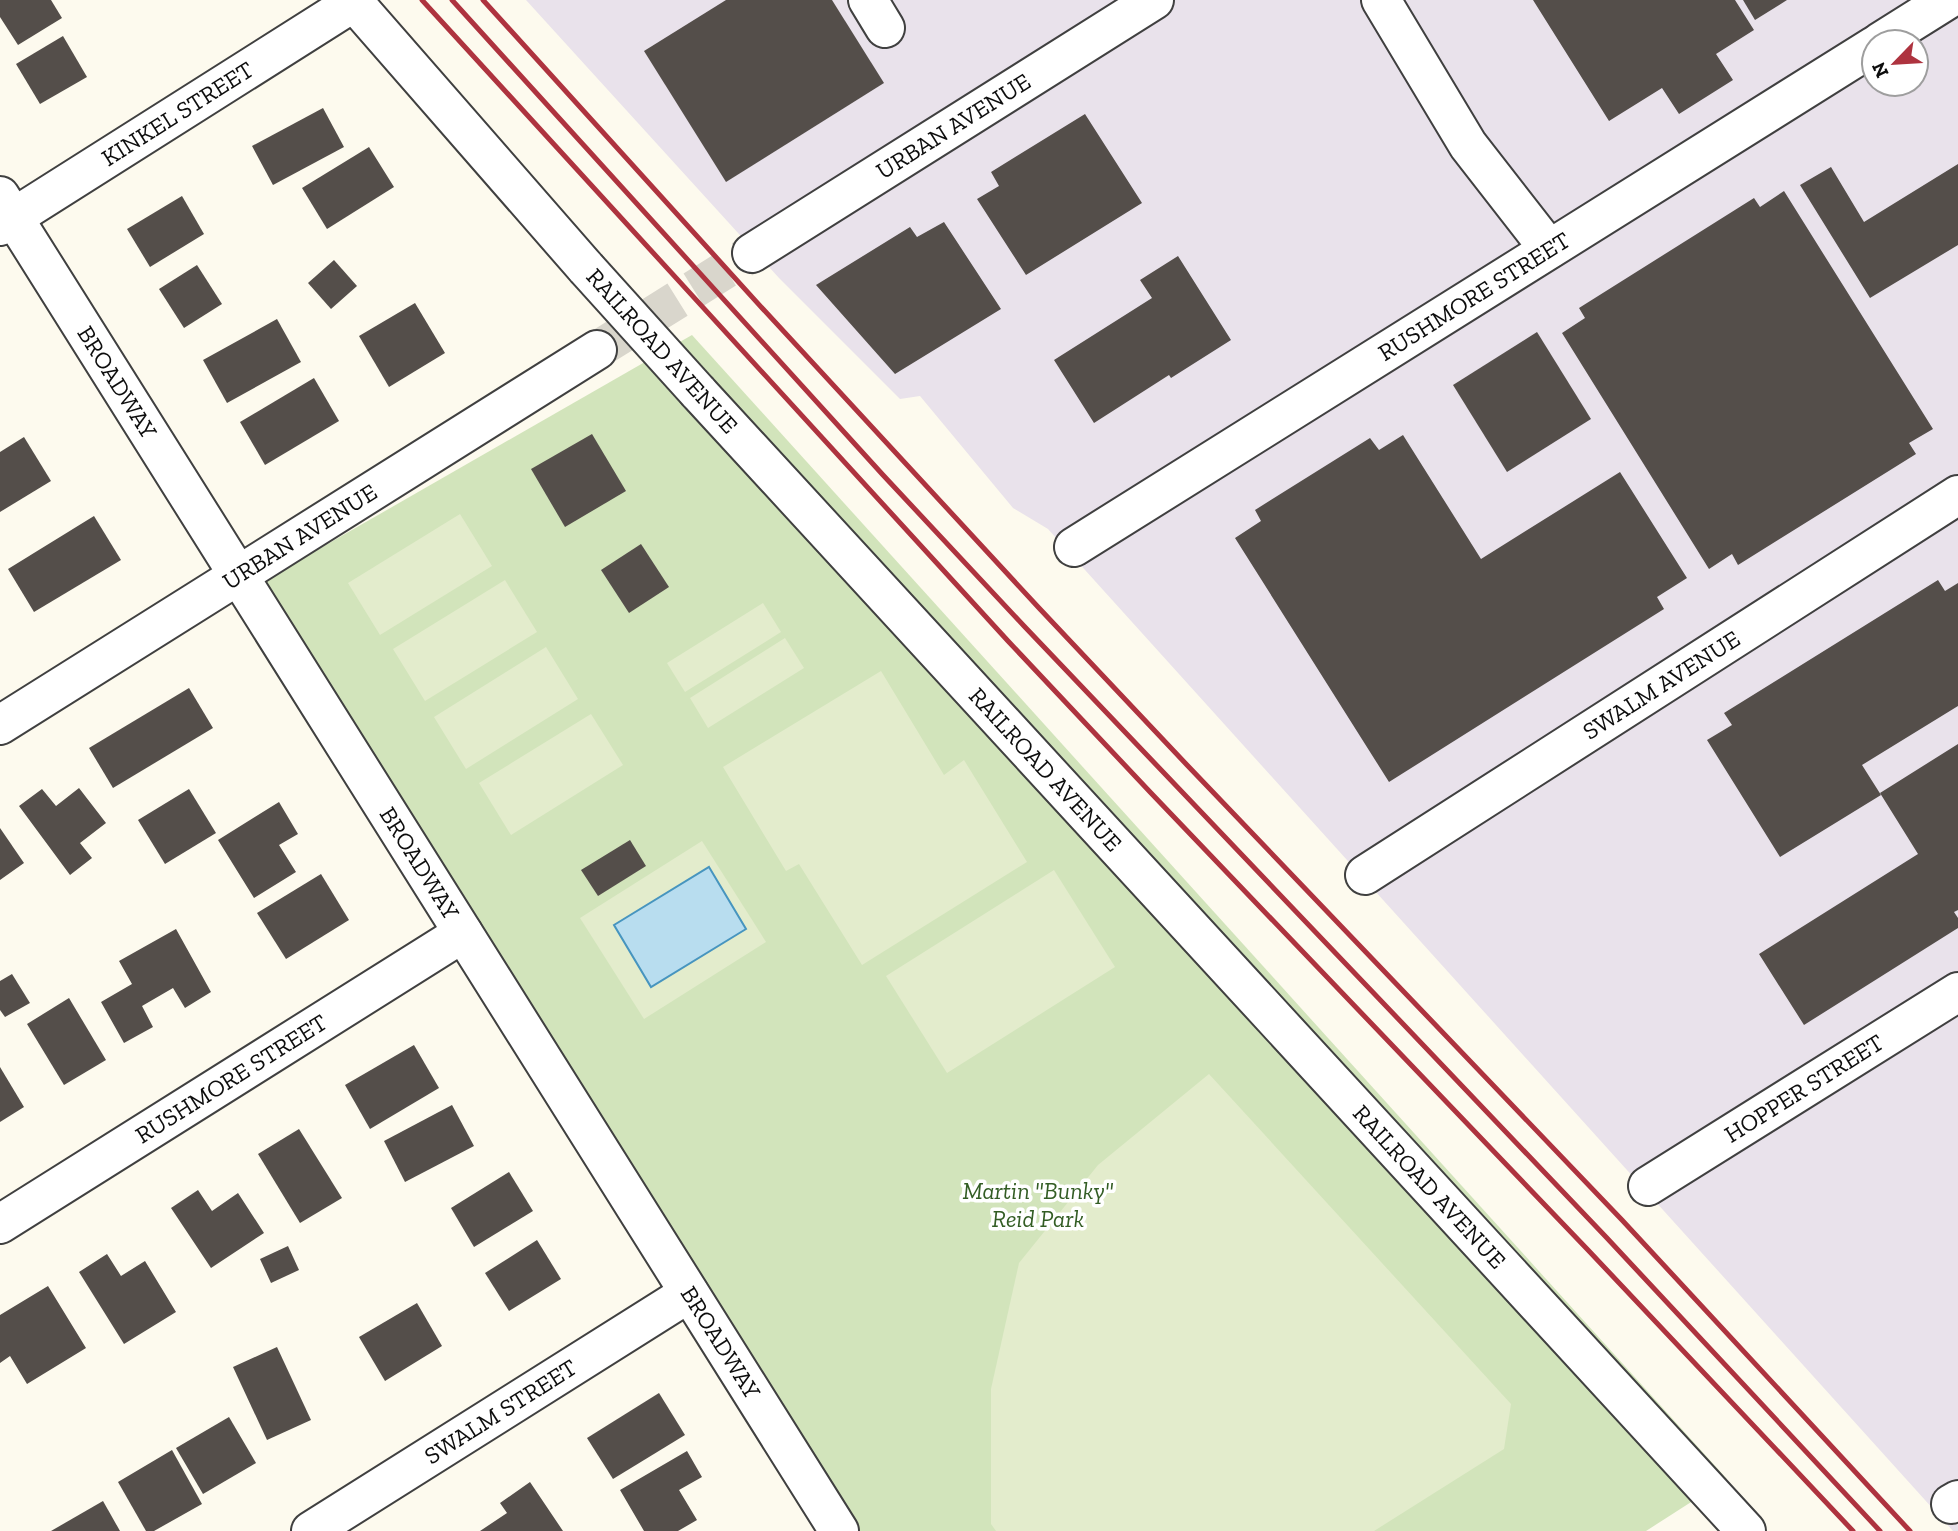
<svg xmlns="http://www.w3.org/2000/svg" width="1958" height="1531" viewBox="0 0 1958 1531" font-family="'Zilla Slab',serif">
<rect width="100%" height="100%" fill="#fdfaee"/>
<!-- industrial -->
<path fill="#e9e2eb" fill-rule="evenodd" d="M526,0H1958V1531H1953L1048,529L1013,508L920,396L900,399L779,278ZM1874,42H1916V84H1874Z"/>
<!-- green -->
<path fill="#d2e4bb" d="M692,335L1727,1479L1646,1531H857L263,581Z"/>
<!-- pitch -->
<g fill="#e3eccc">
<path d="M460,514L492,566L380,635L348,583Z"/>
<path d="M505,580L537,632L425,701L393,649Z"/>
<path d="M763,603L781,632L685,692L667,663Z"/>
<path d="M785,638L804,668L708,728L690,698Z"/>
<path d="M546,647L578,699L466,769L434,717Z"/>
<path d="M881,671L944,775L964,760L1027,862L862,965L799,864L786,871L723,767Z"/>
<path d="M591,714L623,765L511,835L479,783Z"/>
<path d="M702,841L766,942L644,1019L580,918Z"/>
<path d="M1054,870L1115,967L947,1073L886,976Z"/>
<path d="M1209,1074L1511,1404L1504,1449L1374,1531H996L991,1524V1389L1019,1263L1098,1165Z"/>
</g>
<!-- water -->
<path fill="#b8ddef" stroke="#4795bf" stroke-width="2" d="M709,867L746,929L651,987L614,925Z"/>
<!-- building -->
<g fill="#544e4a">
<path d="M0,0H51L62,18L18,45L0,17Z"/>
<path d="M726,0H832L884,83L726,182L644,51Z"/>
<path d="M1533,0H1735L1754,30L1716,54L1733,80L1679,114L1662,88L1609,121Z"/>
<path d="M1743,0H1787L1755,20Z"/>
<path d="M63,36L87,77L40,104L16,64Z"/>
<path d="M323,108L344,147L273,185L252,146Z"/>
<path d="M1085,114L1142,203L1026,275L977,199L999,186L991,172Z"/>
<path d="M369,147L394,187L327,229L302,188Z"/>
<path d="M1958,164V245L1870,298L1800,185L1831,167L1864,222Z"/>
<path d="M1784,191L1933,429L1909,443L1916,454L1738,565L1732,554L1709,569L1562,333L1585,318L1579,308L1754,198L1760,207Z"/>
<path d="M182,196L204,234L150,267L127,229Z"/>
<path d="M944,222L1001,309L895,374L816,285L910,227L917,237Z"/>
<path d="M1178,256L1231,340L1171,378L1169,375L1094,423L1054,360L1152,298L1140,280Z"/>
<path d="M334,260L357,286L331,309L308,283Z"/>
<path d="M197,265L222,304L184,328L159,289Z"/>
<path d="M415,303L445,353L389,387L359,336Z"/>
<path d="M277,319L301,362L227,403L203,360Z"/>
<path d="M1537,332L1591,419L1507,472L1453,385Z"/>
<path d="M314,378L339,421L265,465L240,422Z"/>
<path d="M592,434L626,491L565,527L531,469Z"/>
<path d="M1403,435L1481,559L1620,472L1687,578L1657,597L1664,609L1389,782L1235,538L1261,521L1255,510L1370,438L1379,450Z"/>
<path d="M24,437L51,481L0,512V452Z"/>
<path d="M94,516L121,560L34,612L8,569Z"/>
<path d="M641,544L669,587L629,613L601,570Z"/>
<path d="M1938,580L1945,591L1958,583V706L1862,765L1881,795L1780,857L1707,740L1732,725L1724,713Z"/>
<path d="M189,688L213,728L113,788L89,748Z"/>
<path d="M1958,744V910L1954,912L1958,918V928L1804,1025L1759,954L1918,854L1880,793Z"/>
<path d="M79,788L106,823L80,843L92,858L70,875L19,806L42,789L56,806Z"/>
<path d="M189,789L216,833L165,864L138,820Z"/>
<path d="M279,802L298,834L279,845L296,872L254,898L218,840Z"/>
<path d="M0,828L24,863L0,880Z"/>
<path d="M630,840L646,866L598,896L581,870Z"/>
<path d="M321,874L349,920L286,959L257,913Z"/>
<path d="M176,929L211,992L185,1008L173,988L142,1006L153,1027L124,1043L101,1002L132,984L119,961Z"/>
<path d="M12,974L30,1003L5,1017L0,1010V981Z"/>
<path d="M69,998L106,1060L64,1085L27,1024Z"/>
<path d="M414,1045L439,1088L370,1129L345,1085Z"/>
<path d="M0,1067L24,1107L0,1122Z"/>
<path d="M452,1105L474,1146L405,1182L384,1141Z"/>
<path d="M299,1129L342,1198L300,1223L258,1154Z"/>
<path d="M509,1172L533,1211L474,1247L451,1208Z"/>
<path d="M198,1190L212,1211L238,1193L264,1233L211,1268L171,1208Z"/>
<path d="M537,1240L561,1279L509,1311L485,1273Z"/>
<path d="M288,1246L299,1270L271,1283L260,1259Z"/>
<path d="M107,1254L121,1276L145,1261L176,1312L124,1344L79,1272Z"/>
<path d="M48,1286L86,1348L27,1384L10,1356L0,1363V1315Z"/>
<path d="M417,1303L442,1346L385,1381L359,1337Z"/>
<path d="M277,1347L311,1420L267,1440L233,1367Z"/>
<path d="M659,1393L685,1435L613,1479L587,1438Z"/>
<path d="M229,1417L256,1463L203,1494L176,1448Z"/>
<path d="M172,1450L202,1504L154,1531H146L118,1482Z"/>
<path d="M687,1451L702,1477L679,1490L697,1520L678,1531H644L620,1490Z"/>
<path d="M530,1482L563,1531H480L507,1513L500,1503Z"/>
<path d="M103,1501L120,1531H51Z"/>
</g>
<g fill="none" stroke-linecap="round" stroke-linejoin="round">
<!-- minor-tunnel -->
<path stroke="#d9d6cc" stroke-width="38" stroke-dasharray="38 19" stroke-linecap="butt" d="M597,350L752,253"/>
<defs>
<g id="minor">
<path d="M352,0L586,268"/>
<path d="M868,0L885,28"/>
<path d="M1381,0L1468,145L1549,249"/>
<path d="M1880,42L1947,0"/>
<path id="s1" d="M0,196L839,1531"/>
<path id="s2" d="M0,226L354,2"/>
<path id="s3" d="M752,253L1154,0"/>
<path id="s4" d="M698,392L1746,1531"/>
<path id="s5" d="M1074,547L1874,46"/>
<path id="s6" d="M0,725L597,350"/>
<path id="s7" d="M1365,875L1958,495"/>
<path id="s8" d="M1648,1186L1958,992"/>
<path id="s9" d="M0,1224L463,933"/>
<path d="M1951,1504L1958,1500"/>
<path id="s10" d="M311,1531L689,1293"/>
</g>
</defs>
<!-- minor casing -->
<use href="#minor" stroke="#404040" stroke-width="42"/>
<!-- minor -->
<use href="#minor" stroke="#fff" stroke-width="38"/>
<!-- rail -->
<g stroke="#ae333f" stroke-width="5">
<path d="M422,0L1008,641L1151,793L1588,1250L1853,1531"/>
<path d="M452,0L883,475L1024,626L1606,1237L1880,1531"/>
<path d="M483,0L763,309L1039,608L1187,765L1622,1220L1910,1531"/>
</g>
<defs>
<path id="minor-bridge" d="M586,268L698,392"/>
</defs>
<!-- minor-bridge casing -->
<use href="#minor-bridge" stroke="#404040" stroke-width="42" stroke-linecap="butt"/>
<!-- minor-bridge -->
<use href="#minor-bridge" stroke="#fff" stroke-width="38"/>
</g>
<g text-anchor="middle" stroke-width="7" stroke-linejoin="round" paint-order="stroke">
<!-- street labels -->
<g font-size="24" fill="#0d0d0d" stroke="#fff">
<text dy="8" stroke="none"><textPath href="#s2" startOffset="210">KINKEL STREET</textPath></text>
<text dy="8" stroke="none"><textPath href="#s3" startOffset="238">URBAN AVENUE</textPath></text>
<text dy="8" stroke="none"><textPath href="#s5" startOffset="472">RUSHMORE STREET</textPath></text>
<text transform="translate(662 351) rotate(48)" y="8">RAILROAD AVENUE</text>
<text dy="8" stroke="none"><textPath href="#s1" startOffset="220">BROADWAY</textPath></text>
<text dy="8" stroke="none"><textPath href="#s6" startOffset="354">URBAN AVENUE</textPath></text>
<text dy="8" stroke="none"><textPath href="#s7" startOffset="352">SWALM AVENUE</textPath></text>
<text dy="8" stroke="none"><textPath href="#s4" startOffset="513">RAILROAD AVENUE</textPath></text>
<text dy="8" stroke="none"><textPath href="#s1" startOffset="788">BROADWAY</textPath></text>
<text dy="8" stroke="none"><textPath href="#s9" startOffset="273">RUSHMORE STREET</textPath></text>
<text dy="8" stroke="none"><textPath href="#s8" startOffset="184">HOPPER STREET</textPath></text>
<text dy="8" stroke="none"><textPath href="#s4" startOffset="1080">RAILROAD AVENUE</textPath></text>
<text dy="8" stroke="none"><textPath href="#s1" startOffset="1354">BROADWAY</textPath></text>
<text dy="8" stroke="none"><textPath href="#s10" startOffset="224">SWALM STREET</textPath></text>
</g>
<!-- park labels -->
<g font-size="24" font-style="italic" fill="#335d24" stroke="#fff">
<text x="1038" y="1199">Martin "Bunky"<tspan x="1038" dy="28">Reid Park</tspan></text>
</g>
</g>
<!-- north arrow -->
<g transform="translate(1895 63) rotate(245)"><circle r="33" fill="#ffffff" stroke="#9e9e9e" stroke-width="2"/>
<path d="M0-5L12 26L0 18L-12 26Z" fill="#ae333f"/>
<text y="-10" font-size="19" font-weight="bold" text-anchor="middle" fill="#0d0d0d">N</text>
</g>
</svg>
